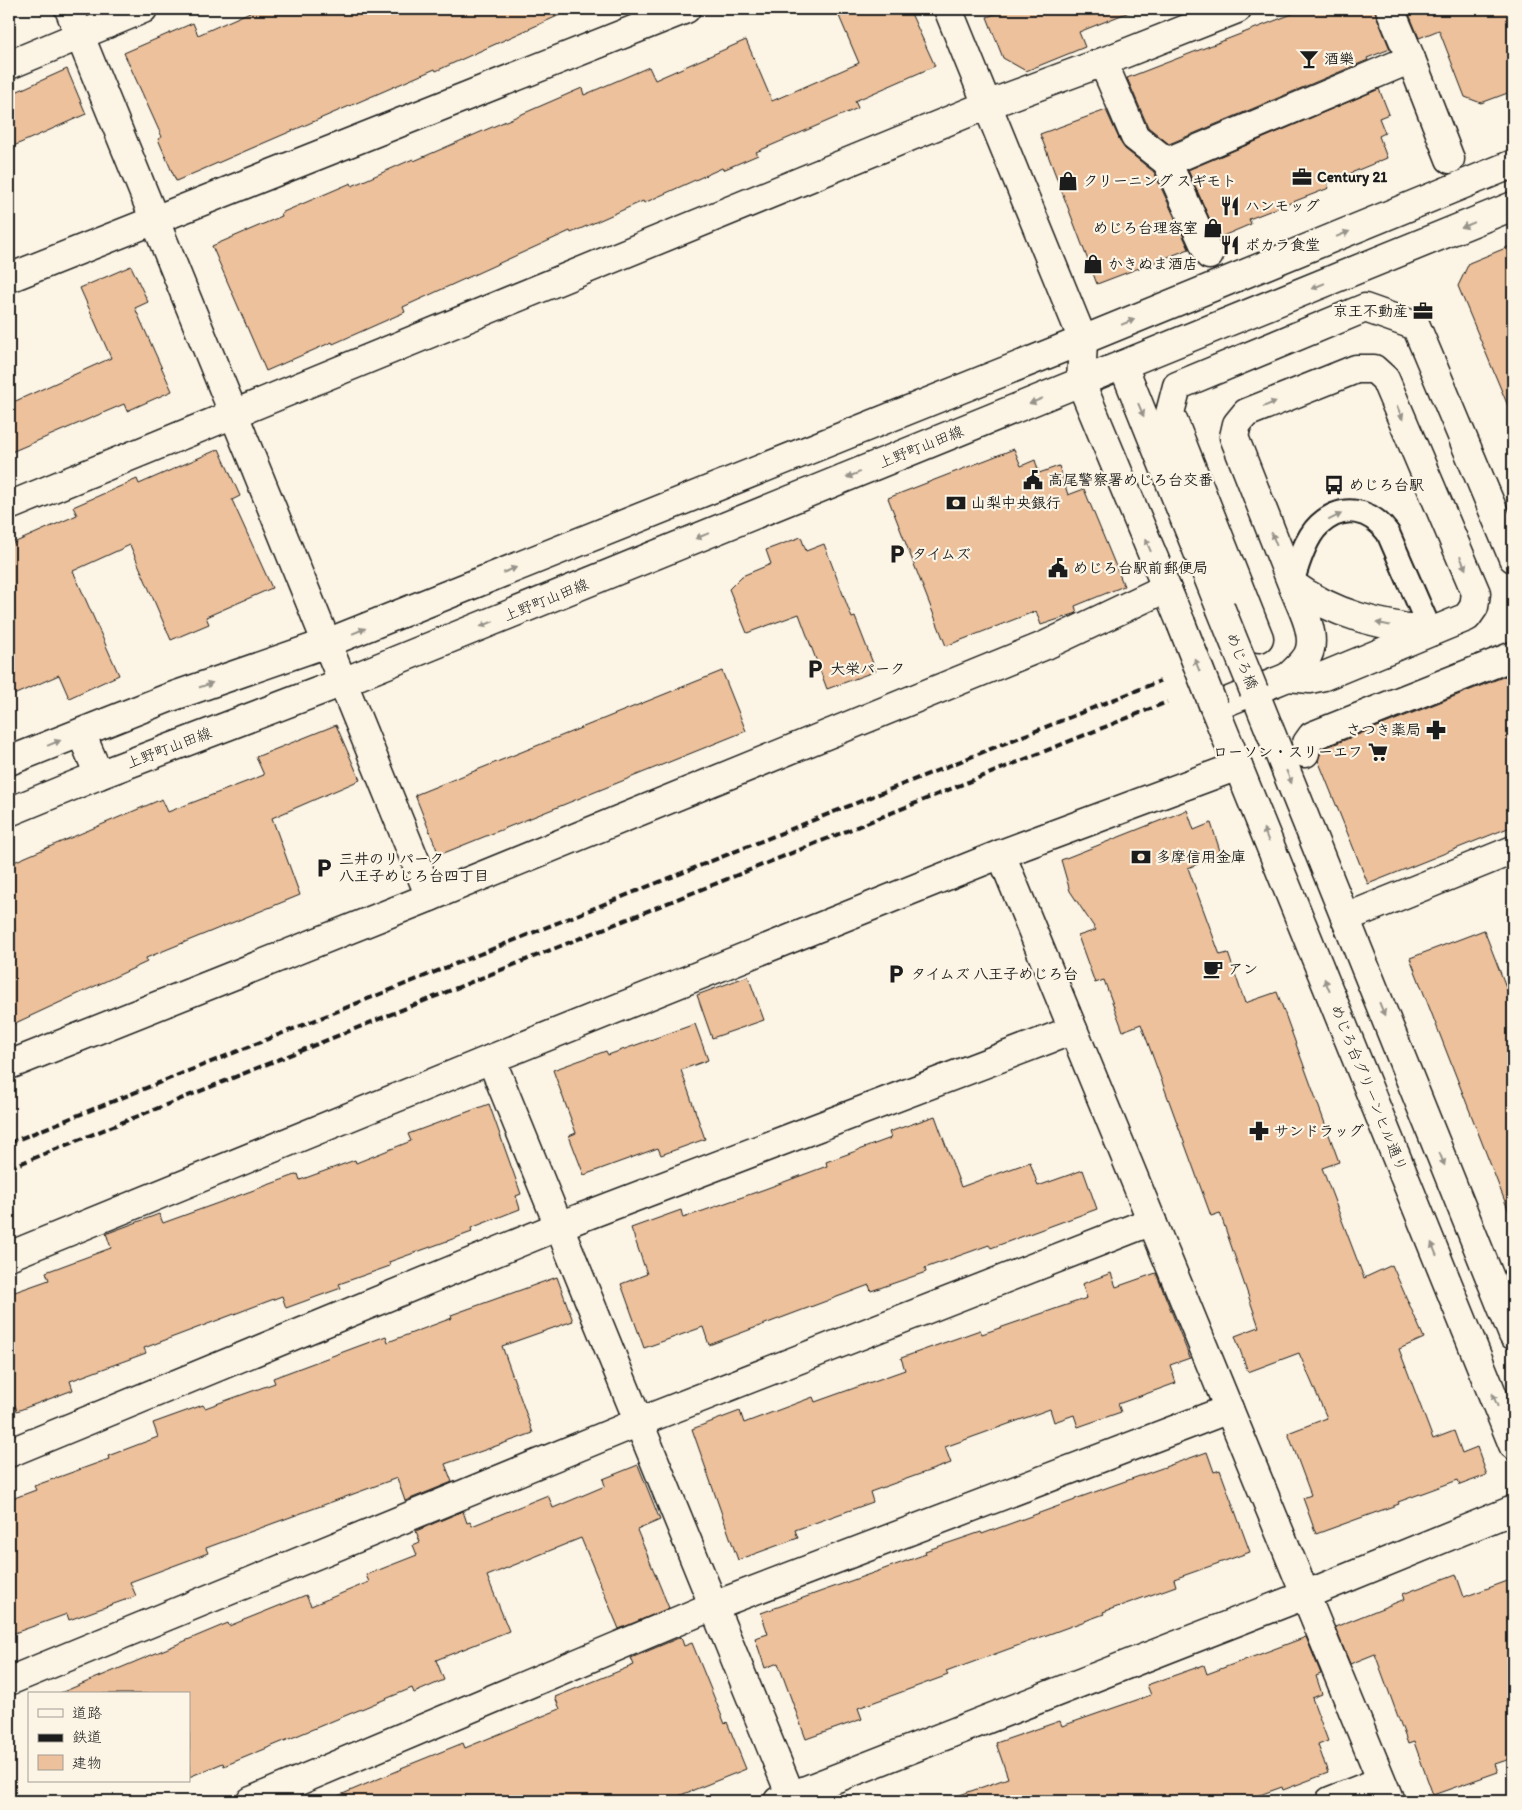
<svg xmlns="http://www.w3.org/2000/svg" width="1522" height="1810" viewBox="0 0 1522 1810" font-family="Itim,'Klee One',sans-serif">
<rect width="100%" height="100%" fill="#fcf5e5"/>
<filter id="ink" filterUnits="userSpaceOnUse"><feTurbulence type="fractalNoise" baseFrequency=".02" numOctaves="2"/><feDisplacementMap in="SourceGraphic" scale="10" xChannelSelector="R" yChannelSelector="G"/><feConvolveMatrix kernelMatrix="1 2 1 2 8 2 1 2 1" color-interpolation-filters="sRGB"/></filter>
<g filter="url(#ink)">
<!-- building -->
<g fill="#ecc19c" stroke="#1c1c1c">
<path d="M257,9H573L436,71L435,69L176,181L158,139L162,137L124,53L193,23L198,35Z"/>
<path d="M836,9H909L935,66L855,101L858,108L756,152L758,155L723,170L722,168L644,203L643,201L571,233L570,231L403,307L405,312L333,344L332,342L266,371L212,246L282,216L281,213L351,183L352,186L413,159L414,161L582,88L584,95L649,67L655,80L746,40L772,101L859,63Z"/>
<path d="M1008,9H1134V10L1079,32L1085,47L1026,71L1003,58L987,17Z"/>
<path d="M1305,9H1375L1376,15L1390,49L1367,58L1368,60L1169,144L1148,127L1127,78Z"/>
<path d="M1407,9H1513V91L1481,103L1465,97L1439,30L1419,38Z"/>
<path d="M67,69L86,114L9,148V95Z"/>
<path d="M1379,89L1389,114L1379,118L1385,133L1379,136L1387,158L1327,183L1329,188L1249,219L1251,224L1218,238L1188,170Z"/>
<path d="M1106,110L1121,143L1125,149L1154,172L1189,249L1097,284L1040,134Z"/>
<path d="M1513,245V418L1458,286L1469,263Z"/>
<path d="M131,266L148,302L135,308L172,391L127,411L124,404L9,453V404L111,358L80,288Z"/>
<path d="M219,449L240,496L232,500L272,588L206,617L209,624L171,640L130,545L73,571L119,675L69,698L59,675L9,697V545L77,515L73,507L137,479L139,484Z"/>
<path d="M1014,449L1021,466L1035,460L1039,473L1059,466L1068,495L1084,489L1124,586L1075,606L1077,613L1041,625L1036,611L946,646L888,498Z"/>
<path d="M801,537L806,551L824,544L852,618L855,617L876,671L827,689L799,614L747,633L729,589L742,576L771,564L766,550Z"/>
<path d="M722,671L746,731L439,855L415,795Z"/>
<path d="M1513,673V826L1368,884L1318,760L1322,749Z"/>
<path d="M336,725L360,780L272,818L300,895L146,958L147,962L9,1026V864L162,799L168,812L264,775L256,757Z"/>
<path d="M1187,810L1194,830L1211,823L1221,854L1188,868L1220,955L1228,953L1245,1003L1277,992L1339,1162L1322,1168L1364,1278L1392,1265L1424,1338L1399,1349L1433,1439L1454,1431L1462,1453L1477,1447L1487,1475L1460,1485L1458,1480L1398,1502L1399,1504L1316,1534L1303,1498L1311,1495L1288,1433L1327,1418L1299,1353L1248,1372L1235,1336L1259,1327L1220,1213L1211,1216L1141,1024L1123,1031L1104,980L1095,983L1078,936L1096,930L1070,891L1061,860Z"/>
<path d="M1484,930L1513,1005V1217H1511L1410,958Z"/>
<path d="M748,976L764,1020L712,1038L697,995Z"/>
<path d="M695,1024L708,1060L681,1070L705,1139L661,1155L658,1148L584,1175L569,1136L576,1133L553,1070L606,1051L608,1055Z"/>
<path d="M489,1104L521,1194L516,1196L520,1209L471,1228L472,1232L389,1262L390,1266L339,1284L341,1288L286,1308L282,1296L144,1348L146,1353L70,1381L73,1390L17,1411L9,1389V1294L49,1280L46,1272L111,1248L106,1233H108L159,1214L163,1223L298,1174L300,1180L355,1160L356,1163L411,1141L408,1134Z"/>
<path d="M935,1116L961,1187L1030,1162L1038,1186L1083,1170L1097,1209L991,1248L989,1245L925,1268L926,1272L871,1291L869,1285L709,1345L703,1327L644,1348L621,1284L647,1274L631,1228L681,1210L683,1218L765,1189L827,1166L826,1162L891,1138L889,1132Z"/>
<path d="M1111,1273L1116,1287L1156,1273L1190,1358L1170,1365L1176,1383L1118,1404L1121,1412L1078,1427L1074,1415L1054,1422L1050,1409L945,1447L951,1463L870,1492L873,1502L795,1530L798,1538L738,1560L692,1429L740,1411L744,1423L813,1397L815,1402L905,1370L901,1358L980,1330L982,1334L1087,1298L1082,1284Z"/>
<path d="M557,1277L573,1321L502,1346L533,1433L445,1464L452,1482L405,1501L397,1478L206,1548L208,1553L130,1582L136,1596L69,1620L67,1614L9,1635V1500L36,1490L34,1486L109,1459L108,1456L158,1437L153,1423L203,1405L205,1408L275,1383L273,1378L386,1336L388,1342L452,1318L451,1315Z"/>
<path d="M1207,1452L1214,1472L1220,1470L1250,1552L1174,1579L1176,1586L1103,1612L1104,1614L946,1672L948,1675L858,1708L862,1719L806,1739L778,1663L765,1668L755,1638L768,1634L761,1613L926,1554L925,1551L981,1532L982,1534L1075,1500V1499Z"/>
<path d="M638,1465L660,1520L637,1530L669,1608L619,1629L581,1538L487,1576L509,1631L436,1660L444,1680L414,1693L412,1688L224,1766L223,1763L189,1777V1694H58L228,1623L229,1626L306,1595L311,1606L369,1582L366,1575L417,1555L413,1545L420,1542L416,1531L463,1511L467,1523L470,1522L472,1526L548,1495L553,1508L605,1486L603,1479Z"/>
<path d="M1456,1574L1464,1597L1513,1579V1758L1495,1764L1498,1772L1433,1795L1414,1742L1408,1744L1375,1654L1350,1664L1335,1627L1405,1599L1403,1594Z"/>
<path d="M681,1637L684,1646L692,1643L725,1724L727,1722L746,1769L666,1801H326L402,1769L401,1768L463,1743L465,1748L560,1709L555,1697L634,1665L631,1658Z"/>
<path d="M1306,1637L1321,1674L1316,1676L1322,1694L1312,1698L1328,1741L1318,1745L1328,1773L1283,1790L1282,1787L1243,1801H955L954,1797L1008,1778L996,1743L1060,1721L1062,1726L1151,1695L1147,1685L1204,1665L1207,1674Z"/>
</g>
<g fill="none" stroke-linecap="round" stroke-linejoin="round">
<defs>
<path id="lane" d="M1292,584C1297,566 1305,538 1319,525C1343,503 1370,509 1388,533L1431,632"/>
<g id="street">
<path d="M69,9L430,897"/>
<path d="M1411,59L1450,159"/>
<path d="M1103,62L1135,137L1167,162"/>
<path d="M9,65L143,9"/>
<path d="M1209,255L1167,162L1411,59L1390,9"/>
<path d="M9,278L686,9"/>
<path d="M9,506L987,105L1103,62L1237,9"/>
<path d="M1292,584C1299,602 1315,630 1310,649C1308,660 1296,669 1288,677L1310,679L1324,676L1467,617L1474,607L1476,593L1385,379L1374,369H1356L1246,413L1237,424L1234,437L1292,584C1335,616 1379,624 1431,632"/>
<path d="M1259,638L1170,413L1177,386L1365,308L1416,326L1513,558"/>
<path d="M1305,753L1307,743L1312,736L1513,656"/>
<path d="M1001,854L1390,1801"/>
<path d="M1345,918L1513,850"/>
<path d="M491,1059L793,1801"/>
<path d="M9,1065L430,897L1046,645L1166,588"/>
<path d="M9,1256L491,1059L1001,854L1238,766"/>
<path d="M9,1453L559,1226L1073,1030"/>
<path d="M9,1681L639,1422L1152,1221"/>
<path d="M251,1801L713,1606L1229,1409"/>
<path d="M778,1801L1305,1595L1513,1510"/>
<path d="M1330,1801L1381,1781"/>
</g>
<g id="secondary">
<path d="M948,9L1083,340L1081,383L1181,623"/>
<path d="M1123,365L1220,607"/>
<path d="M1288,677L1214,707L1513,1445"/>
<path d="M1254,691L1513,1335"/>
<path d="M81,733L99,775"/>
<path d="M9,761L168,698L327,643L1083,340L1513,164"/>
<path d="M9,812L99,775L343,682L1513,206"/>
</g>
</defs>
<!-- lane casing -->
<use href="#lane" stroke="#1c1c1c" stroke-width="26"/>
<!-- street casing -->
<use href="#street" stroke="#1c1c1c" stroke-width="31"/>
<!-- secondary casing -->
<use href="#secondary" stroke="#1c1c1c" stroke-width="31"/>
<!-- lane -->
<use href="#lane" stroke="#fcf5e5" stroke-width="22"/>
<!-- street -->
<use href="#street" stroke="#fcf5e5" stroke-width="28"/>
<!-- secondary -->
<use href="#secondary" stroke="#fcf5e5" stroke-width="28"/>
<!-- rail -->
<g stroke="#1c1c1c" stroke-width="4" stroke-dasharray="8 4" stroke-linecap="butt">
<path d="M9,1143L1160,681"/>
<path d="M9,1168L1167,702"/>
</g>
<defs>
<g id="secondary-bridge">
<path d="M1220,607L1254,691"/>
<path d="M1181,623L1214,707"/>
</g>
</defs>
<!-- secondary-bridge casing -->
<use href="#secondary-bridge" stroke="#1c1c1c" stroke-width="31" stroke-linecap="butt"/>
<!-- secondary-bridge -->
<use href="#secondary-bridge" stroke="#fcf5e5" stroke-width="28"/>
</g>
<!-- one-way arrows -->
<defs><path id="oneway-solid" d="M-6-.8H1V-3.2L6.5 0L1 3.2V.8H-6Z" transform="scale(1.25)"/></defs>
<g fill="#97938b">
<use href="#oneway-solid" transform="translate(1468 225) rotate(158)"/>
<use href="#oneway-solid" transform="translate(1343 234) rotate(-22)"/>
<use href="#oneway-solid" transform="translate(1318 286) rotate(158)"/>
<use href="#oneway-solid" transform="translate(1128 322) rotate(-22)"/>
<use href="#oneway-solid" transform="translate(1036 401) rotate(158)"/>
<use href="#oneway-solid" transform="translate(1270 404) rotate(-22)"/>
<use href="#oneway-solid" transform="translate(1141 410) rotate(67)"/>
<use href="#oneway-solid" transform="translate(1400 413) rotate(67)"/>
<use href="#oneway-solid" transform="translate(853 475) rotate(158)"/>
<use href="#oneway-solid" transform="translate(1335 517) rotate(-26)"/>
<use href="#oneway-solid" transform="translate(702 536) rotate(158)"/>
<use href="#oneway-solid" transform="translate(1274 539) rotate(-111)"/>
<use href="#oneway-solid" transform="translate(1148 545) rotate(-113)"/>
<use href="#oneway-solid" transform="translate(1463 563) rotate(67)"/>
<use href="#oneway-solid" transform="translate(510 570) rotate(-22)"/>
<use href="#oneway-solid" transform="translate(487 624) rotate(158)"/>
<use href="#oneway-solid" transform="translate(1383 624) rotate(-169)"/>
<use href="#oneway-solid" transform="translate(359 631) rotate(-22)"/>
<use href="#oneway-solid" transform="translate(1197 665) rotate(-112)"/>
<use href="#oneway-solid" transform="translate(206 685) rotate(-19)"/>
<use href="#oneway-solid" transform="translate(54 743) rotate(-22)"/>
<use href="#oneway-solid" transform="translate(1289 777) rotate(68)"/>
<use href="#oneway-solid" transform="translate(1266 835) rotate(-112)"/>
<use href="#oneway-solid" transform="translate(1327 985) rotate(-112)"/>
<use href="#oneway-solid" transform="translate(1382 1009) rotate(68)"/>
<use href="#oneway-solid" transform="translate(1442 1159) rotate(68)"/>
<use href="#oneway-solid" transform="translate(1434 1249) rotate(-112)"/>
<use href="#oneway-solid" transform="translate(1495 1400) rotate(-112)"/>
</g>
</g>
<!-- icons -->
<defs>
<symbol id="bar-bare" viewBox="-9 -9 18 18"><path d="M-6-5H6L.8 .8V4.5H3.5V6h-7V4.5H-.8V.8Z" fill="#1c1c1c" stroke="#fcf5e5" stroke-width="2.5" paint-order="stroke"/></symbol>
<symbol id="office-bare" viewBox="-9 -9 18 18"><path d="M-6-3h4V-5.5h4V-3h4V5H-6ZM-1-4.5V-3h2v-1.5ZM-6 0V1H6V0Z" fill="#1c1c1c" stroke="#fcf5e5" stroke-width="2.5" paint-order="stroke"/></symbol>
<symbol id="shop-bare" viewBox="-9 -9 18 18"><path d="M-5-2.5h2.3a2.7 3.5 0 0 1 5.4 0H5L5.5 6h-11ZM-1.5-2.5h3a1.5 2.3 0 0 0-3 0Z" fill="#1c1c1c" stroke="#fcf5e5" stroke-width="2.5" paint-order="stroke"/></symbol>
<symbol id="restaurant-bare" viewBox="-9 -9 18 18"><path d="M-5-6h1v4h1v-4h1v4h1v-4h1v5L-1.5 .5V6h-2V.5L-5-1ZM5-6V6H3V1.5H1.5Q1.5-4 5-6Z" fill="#1c1c1c" stroke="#fcf5e5" stroke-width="2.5" paint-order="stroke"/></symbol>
<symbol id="civic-bare" viewBox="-9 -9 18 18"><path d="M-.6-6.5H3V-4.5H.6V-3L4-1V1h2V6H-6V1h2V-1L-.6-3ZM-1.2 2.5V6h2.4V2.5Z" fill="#1c1c1c" stroke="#fcf5e5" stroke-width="2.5" paint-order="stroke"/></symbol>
<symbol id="bus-bare" viewBox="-9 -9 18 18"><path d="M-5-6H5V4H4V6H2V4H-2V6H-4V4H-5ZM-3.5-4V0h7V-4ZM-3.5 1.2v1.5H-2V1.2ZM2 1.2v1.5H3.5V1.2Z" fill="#1c1c1c" stroke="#fcf5e5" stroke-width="2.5" paint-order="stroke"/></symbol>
<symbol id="bank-bare" viewBox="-9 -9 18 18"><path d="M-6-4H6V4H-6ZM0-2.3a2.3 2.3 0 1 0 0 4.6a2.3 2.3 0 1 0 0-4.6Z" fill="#1c1c1c" stroke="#fcf5e5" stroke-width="2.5" paint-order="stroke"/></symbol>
<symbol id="parking-bare" viewBox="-9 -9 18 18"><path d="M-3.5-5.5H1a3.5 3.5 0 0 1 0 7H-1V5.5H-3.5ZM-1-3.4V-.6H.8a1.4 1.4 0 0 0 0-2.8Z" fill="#1c1c1c" stroke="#fcf5e5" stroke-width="2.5" paint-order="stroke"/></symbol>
<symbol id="pharmacy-bare" viewBox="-9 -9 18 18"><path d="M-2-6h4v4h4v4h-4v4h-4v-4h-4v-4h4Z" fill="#1c1c1c" stroke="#fcf5e5" stroke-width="2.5" paint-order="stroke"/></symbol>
<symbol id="supermarket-bare" viewBox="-9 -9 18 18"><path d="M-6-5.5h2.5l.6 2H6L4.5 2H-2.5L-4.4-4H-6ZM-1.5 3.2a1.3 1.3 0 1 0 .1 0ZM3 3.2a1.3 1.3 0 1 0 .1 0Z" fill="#1c1c1c" stroke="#fcf5e5" stroke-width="2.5" paint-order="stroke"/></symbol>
<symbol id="cafe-bare" viewBox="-9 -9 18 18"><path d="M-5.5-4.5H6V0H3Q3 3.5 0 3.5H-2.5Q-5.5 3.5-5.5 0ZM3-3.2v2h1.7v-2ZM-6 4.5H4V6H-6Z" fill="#1c1c1c" stroke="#fcf5e5" stroke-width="2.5" paint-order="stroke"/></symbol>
</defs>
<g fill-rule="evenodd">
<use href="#bar-bare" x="1295" y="45" width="28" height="28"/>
<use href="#office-bare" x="1288" y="163" width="28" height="28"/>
<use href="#shop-bare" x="1054" y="167" width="28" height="28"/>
<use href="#restaurant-bare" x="1216" y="192" width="28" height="28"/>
<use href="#shop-bare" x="1199" y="214" width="28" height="28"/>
<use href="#restaurant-bare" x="1216" y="231" width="28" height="28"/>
<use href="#shop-bare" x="1079" y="250" width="28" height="28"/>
<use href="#office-bare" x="1409" y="297" width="28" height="28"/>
<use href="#civic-bare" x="1019" y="466" width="28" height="28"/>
<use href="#bus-bare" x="1320" y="471" width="28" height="28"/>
<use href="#bank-bare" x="942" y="489" width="28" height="28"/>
<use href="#parking-bare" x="883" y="540" width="28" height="28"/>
<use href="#civic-bare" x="1044" y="554" width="28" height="28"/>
<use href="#parking-bare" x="801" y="655" width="28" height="28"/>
<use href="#pharmacy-bare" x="1422" y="716" width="28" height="28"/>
<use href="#supermarket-bare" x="1364" y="738" width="28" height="28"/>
<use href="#bank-bare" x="1127" y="843" width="28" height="28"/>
<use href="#parking-bare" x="310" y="854" width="28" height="28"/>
<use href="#cafe-bare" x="1199" y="955" width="28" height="28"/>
<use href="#parking-bare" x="882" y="960" width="28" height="28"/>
<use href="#pharmacy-bare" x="1245" y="1117" width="28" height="28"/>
</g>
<g text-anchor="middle" stroke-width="4.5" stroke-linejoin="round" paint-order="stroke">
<!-- poi labels -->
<g font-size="15" font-weight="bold" fill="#1c1c1c" stroke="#fcf5e5" text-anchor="start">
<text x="1324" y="64">酒樂</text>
<text x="1317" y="182">Century 21</text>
<text x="1083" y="186">クリーニング スギモト</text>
<text x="1245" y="211">ハンモッグ</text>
<text x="1198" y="233" text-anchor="end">めじろ台理容室</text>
<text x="1245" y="250">ポカラ食堂</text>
<text x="1108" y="269">かきぬま酒店</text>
<text x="1408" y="316" text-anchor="end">京王不動産</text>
<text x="1048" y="485">高尾警察署めじろ台交番</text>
<text x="1349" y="490">めじろ台駅</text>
<text x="971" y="508">山梨中央銀行</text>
<text x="912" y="559">タイムズ</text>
<text x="1073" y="573">めじろ台駅前郵便局</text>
<text x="830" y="674">大栄パーク</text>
<text x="1421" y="735" text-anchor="end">さつき薬局</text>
<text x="1363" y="757" text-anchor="end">ローソン・スリーエフ</text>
<text x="1156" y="862">多摩信用金庫</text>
<text x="339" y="864">三井のリパーク<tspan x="339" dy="17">八王子めじろ台四丁目</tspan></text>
<text x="1228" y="974">アン</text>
<text x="911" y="979">タイムズ 八王子めじろ台</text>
<text x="1274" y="1136">サンドラッグ</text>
</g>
<!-- street labels -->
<g font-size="15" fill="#1c1c1c" stroke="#fcf5e5">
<text transform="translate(921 447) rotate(-22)" y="5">上野町山田線</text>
<text transform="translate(546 600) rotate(-22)" y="5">上野町山田線</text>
<text transform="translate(1242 661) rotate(68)" y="5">めじろ橋</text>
<text transform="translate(169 748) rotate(-21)" y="5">上野町山田線</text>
<text transform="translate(1369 1088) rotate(68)" y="5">めじろ台グリーンヒル通り</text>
</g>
</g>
<!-- margin -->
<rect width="1522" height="1810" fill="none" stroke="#fcf5e5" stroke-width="30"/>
<rect x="15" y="15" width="1492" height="1780" fill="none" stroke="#1c1c1c" stroke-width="2" filter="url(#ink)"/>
<!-- legend -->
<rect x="28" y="1692" width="162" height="90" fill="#fcf5e5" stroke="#a29e95"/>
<rect x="38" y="1709" width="25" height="8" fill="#fcf5e5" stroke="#a29e95"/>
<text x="72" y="1718" font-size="15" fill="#1c1c1c">道路</text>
<rect x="38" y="1734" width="25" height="8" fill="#1c1c1c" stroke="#a29e95"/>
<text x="72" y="1742" font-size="15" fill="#1c1c1c">鉄道</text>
<rect x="38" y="1755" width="25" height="15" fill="#ecc19c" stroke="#a29e95"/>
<text x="72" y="1768" font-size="15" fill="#1c1c1c">建物</text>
</svg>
